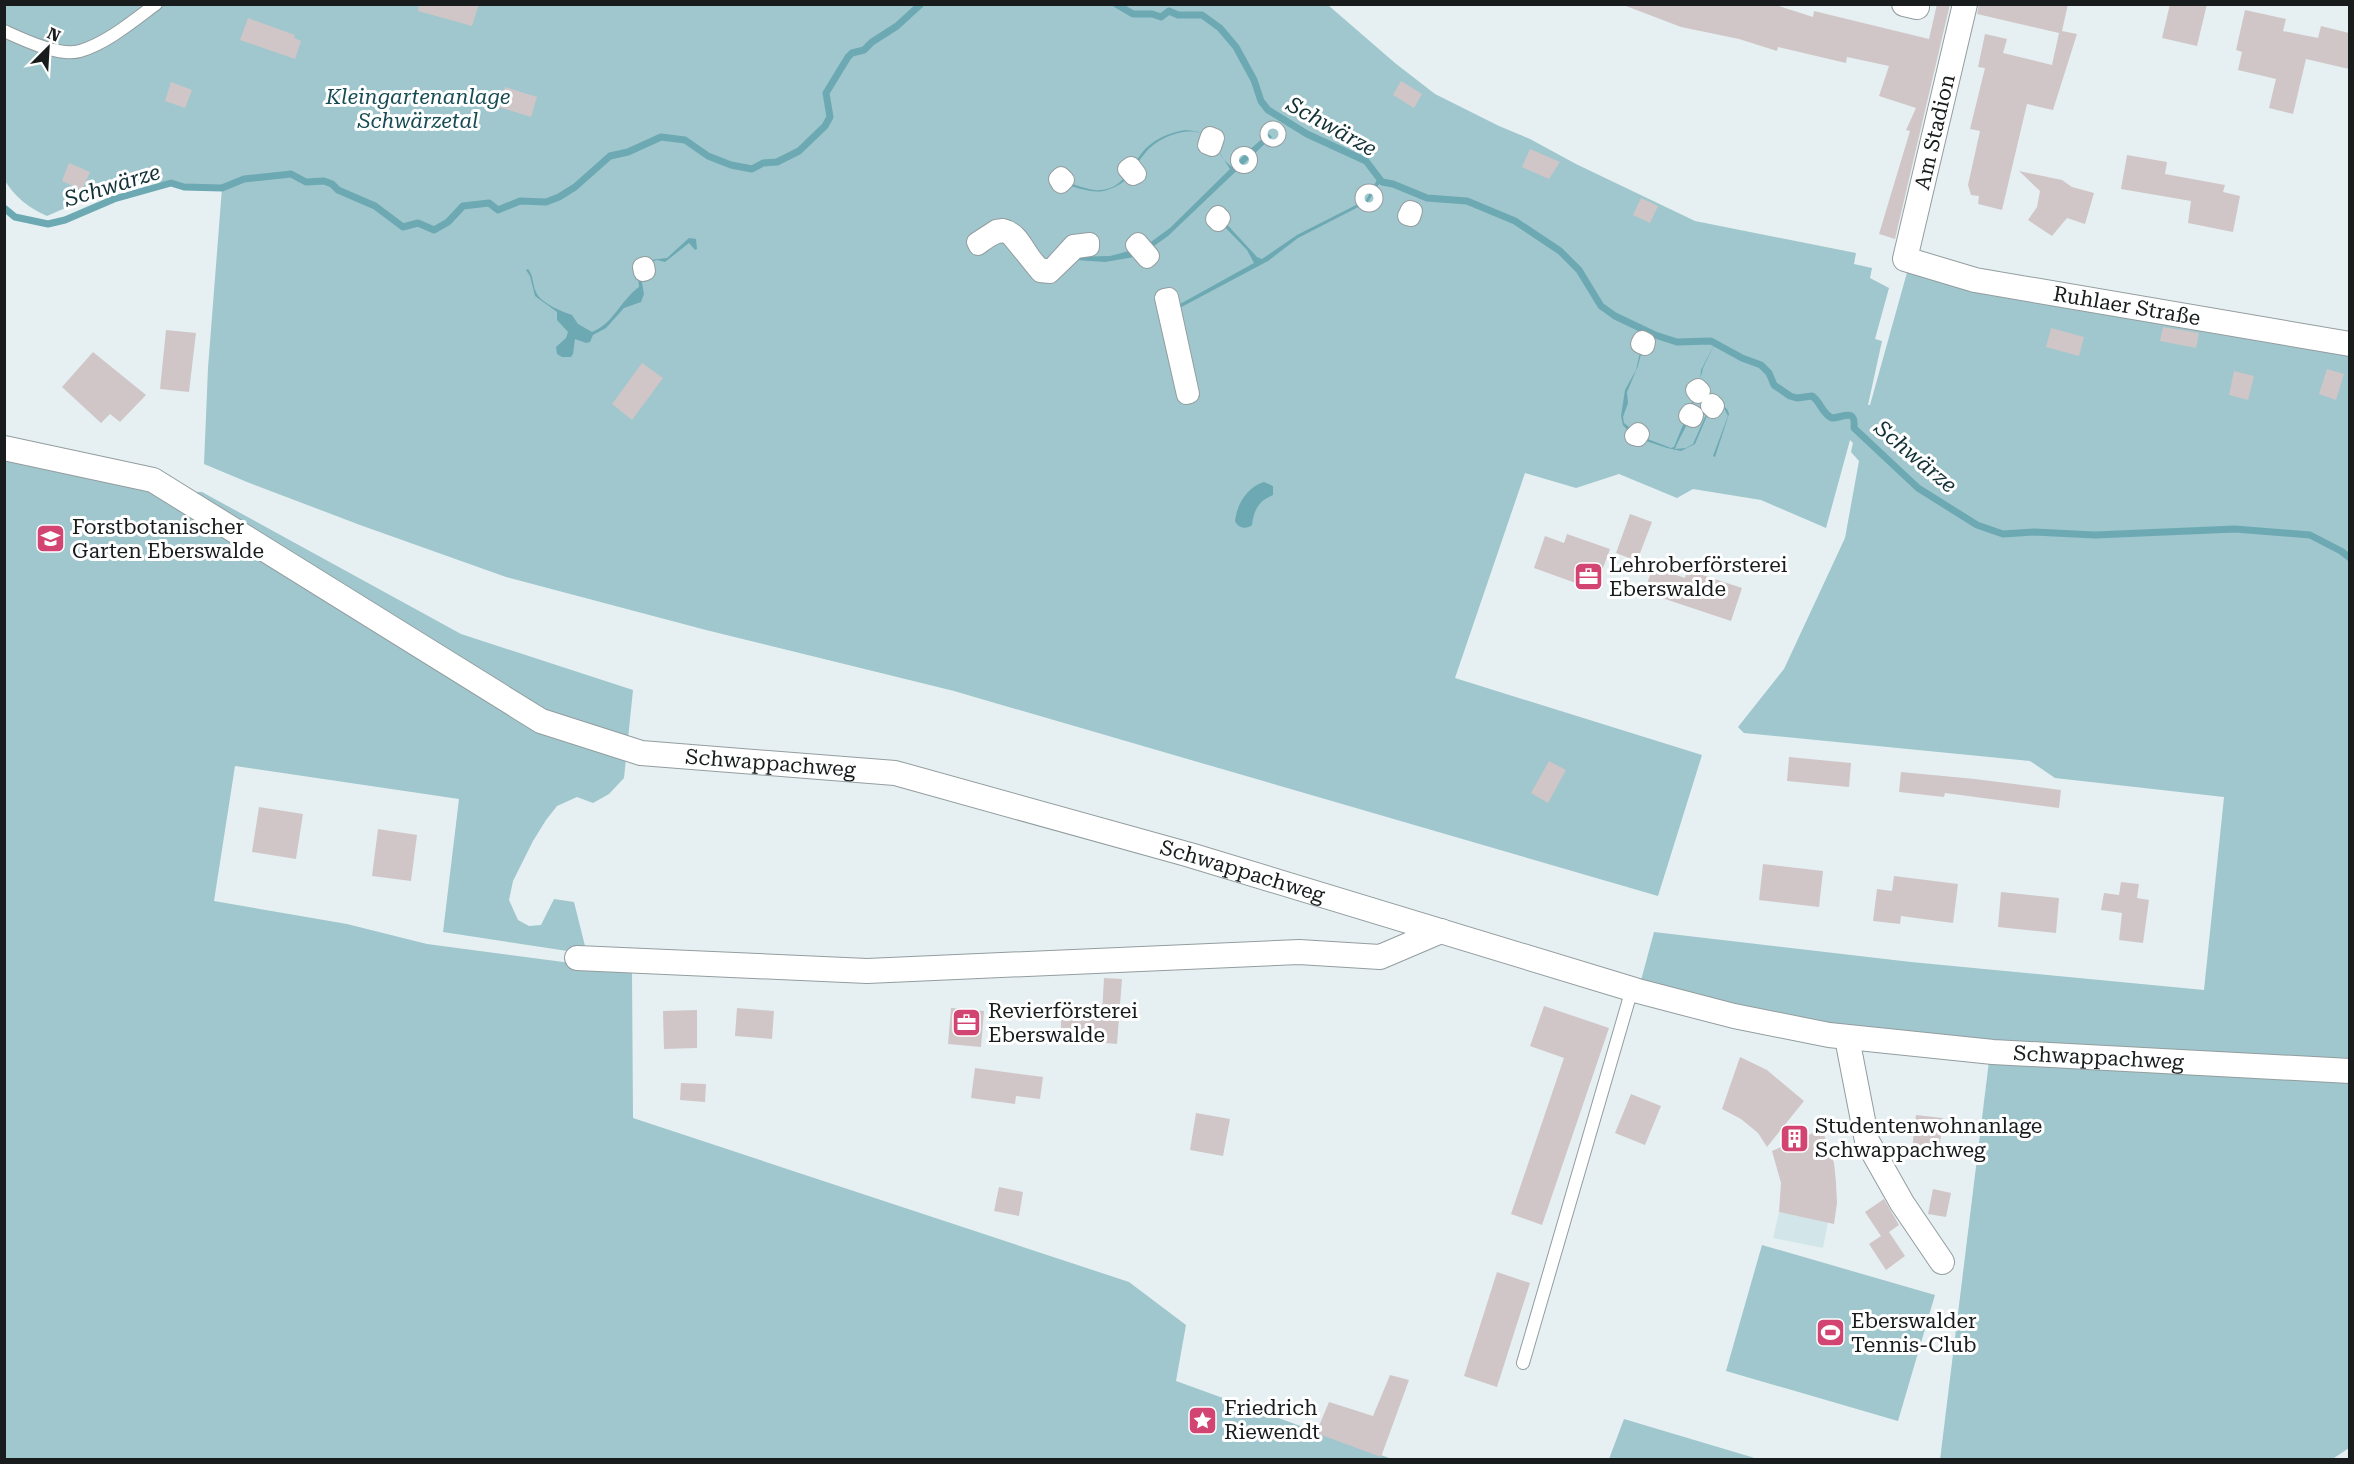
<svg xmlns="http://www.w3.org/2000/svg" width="2354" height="1464" viewBox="0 0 2354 1464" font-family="'Roboto Serif',serif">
<rect width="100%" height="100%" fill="#e6f0f2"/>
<!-- built -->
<path fill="#d2e6e9" d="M1779,1212L1828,1222L1823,1248L1773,1238Z"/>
<!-- green -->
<g fill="#9fc7cd">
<path d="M4,5H1328L1395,63L1435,94L1499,126L1530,139L1576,164L1695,221L1856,253L1854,264L1872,268L1870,278L1889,288L1875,339L1882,341L1868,405H1870L1908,269L2349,352V1064L1908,1038L1773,1016L1640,984L1654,932L1911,962L2204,990L2224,797L2055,778L2030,761L1744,733L1738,727L1784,669L1845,538L1859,461L1851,452L1853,443L1850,440L1826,528L1761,500L1693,489L1677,498L1619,474L1576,488L1525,473L1455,678L1702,755L1658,896L954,691L706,630L506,577L360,525L247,482L204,464L208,368L222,188L129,180L47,216C28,207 17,199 5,181Z"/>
<path d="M4,456L156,491L202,492L461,634L633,690L624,778L609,794L593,803L577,797L557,806L546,820L533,841L513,881L509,900L518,920L529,926L541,925L554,899L574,902L587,954L443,932L459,799L235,766L214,901L347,924L427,944L632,971L633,1118L1129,1282L1186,1325L1176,1381L1392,1459H5Z"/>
<path d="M1989,1061L2349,1080V1448L2331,1460H1940Z"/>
<path d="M1762,1245L1935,1295L1898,1421L1726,1371Z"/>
<path d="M1624,1419L1758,1459H1609Z"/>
</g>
<!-- water -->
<g fill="#6da9b3" fill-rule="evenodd">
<path d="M1186,130C1221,133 1211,151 1232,167C1244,156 1255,143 1269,134L1272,137L1168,236L1140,256L1105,262L1076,260L1067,257L1110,256L1144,247L1170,228L1230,169C1226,163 1214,142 1209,138C1191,123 1159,137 1146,152C1131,169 1131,183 1107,190C1095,194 1082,189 1070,186L1069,183C1079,186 1091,191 1101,190C1123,188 1130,169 1141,154C1151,140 1170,132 1186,130Z"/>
<path d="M1378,178L1381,181L1368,202L1298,238L1268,261L1172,312L1171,309L1254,263L1247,250L1219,221L1221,218L1257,257L1262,259L1297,235L1366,200Z"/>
<path d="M689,238L696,239L697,249L695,250L689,243L665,262L657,260L651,262L641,277L644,294L641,302L624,308L606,328L593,335L590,342L586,343L575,339L573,354L571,357H562L557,354L556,347L566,338L568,332L557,320V312L535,296L530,276L526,270L528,269C534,276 532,284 536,292C540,303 563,312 572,315L578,324L592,332C613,324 621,300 639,287L638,277L650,260L667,258Z"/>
<path d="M1645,330L1647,331L1638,366L1627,392L1628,403L1623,417L1624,423L1640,436L1671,448L1674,447L1700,383L1701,370L1715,343L1703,368L1700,380L1709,393L1727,409L1729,414L1715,457L1713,456L1728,416L1724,408L1717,401L1707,416L1695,444L1681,451L1667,448L1646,441L1628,431L1623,425L1621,416L1625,390L1636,370ZM1702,388L1715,400L1705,417L1693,444L1686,448L1675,449C1679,438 1688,425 1691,414C1694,403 1693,396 1702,388Z"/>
<path d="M1264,482L1273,486V495C1258,501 1254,510 1252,525C1246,530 1238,528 1235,521C1237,504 1247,487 1264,482Z"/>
</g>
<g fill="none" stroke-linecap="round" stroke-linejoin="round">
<!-- stream -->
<g stroke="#6da9b3" stroke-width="7">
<path d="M1116,4L1133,14H1152L1161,17L1169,11L1178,15H1202L1220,28L1236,47L1254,80L1261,101L1268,110L1307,134L1366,161L1382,182L1393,184L1427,198L1467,201L1515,221L1560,251L1579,270L1601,306L1615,316L1655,335L1677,342L1711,341L1742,358L1761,365L1769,373L1774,385L1790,396L1797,398L1812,396C1821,402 1822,414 1832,418C1842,418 1856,407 1854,428L1918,488L1977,525L2003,534L2034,532L2095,535L2235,529L2310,535L2341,551L2350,558"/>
<path d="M4,208L15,217L48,224L65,220L114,199L171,183L184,187L222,188L244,179L291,174L306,182L324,181L332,184L338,190L375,206L403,227L418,223L434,230L448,222L463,206L489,203L498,210L520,201L546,202L559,197L575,187L610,156L628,152L661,137L685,140L708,156L731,165L752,169L763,163L777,162L799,151L825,126L830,117L826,93L848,57L852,53L864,50L872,42L897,26L921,4"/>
</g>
</g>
<!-- building -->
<g fill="#d0c6c7">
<path d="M419,4H479L472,26L418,11Z"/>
<path d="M1626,4H1773L1813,17L1814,11L1929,39L1937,4H1950L1895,239L1879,234L1910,131L1906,130L1916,108L1879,96L1889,66L1847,57L1846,63L1778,47L1777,51L1739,39L1681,27L1626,6Z"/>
<path d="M1979,4H2068L2062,31L2077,34L2053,110L2027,104L2002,210L1978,204L1979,196L1971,195L1968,185L1980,131L1970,129L1985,68L1978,67L1985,34L2007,39L2003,53L2052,65L2059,33L1977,14Z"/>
<path d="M2170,4H2207L2197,46L2162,38Z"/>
<path d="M2245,10L2286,19L2283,31L2318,38L2321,26L2349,33V69L2306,59L2293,114L2269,108L2276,79L2238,70L2242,52L2236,50Z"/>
<path d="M248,18L295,35L294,38L301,41L295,59L240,40Z"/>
<path d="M1401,81L1422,94L1414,108L1393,95Z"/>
<path d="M171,82L192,90L185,108L165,101Z"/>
<path d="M505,87L537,97L531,117L499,107Z"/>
<path d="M1530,149L1560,162L1549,179L1522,167Z"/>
<path d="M2127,155L2167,162L2165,174L2225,185L2223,192L2240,196L2233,232L2188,223L2191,201L2121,189Z"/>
<path d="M69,163L90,172L82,190L62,181Z"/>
<path d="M2019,171L2062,180L2072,187L2094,193L2085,224L2067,218L2052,236L2028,220L2037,207L2040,191Z"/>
<path d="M1641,198L1658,206L1650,223L1633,215Z"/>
<path d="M2163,327L2199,333L2196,348L2160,341Z"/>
<path d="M2051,328L2084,337L2079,356L2046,347Z"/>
<path d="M166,330L196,333L189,392L160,389Z"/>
<path d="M93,352L146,395L120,422L110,414L101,423L62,387Z"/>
<path d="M642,363L663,378L632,420L612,404Z"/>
<path d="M2327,369L2344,374L2336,400L2319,394Z"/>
<path d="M2234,371L2254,376L2248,400L2229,395Z"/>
<path d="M1630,514L1652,522L1637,561L1616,553Z"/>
<path d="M1567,534L1610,549L1595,590L1534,568L1545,536L1564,543Z"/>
<path d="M1653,567L1685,578L1687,570L1742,588L1731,621L1644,592Z"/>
<path d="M1789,757L1851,763L1849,787L1787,781Z"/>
<path d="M1549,761L1566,770L1548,803L1531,793Z"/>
<path d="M1901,772L1975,779L2061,790L2059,808L1945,793L1944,797L1899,792Z"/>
<path d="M259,807L303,814L296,859L252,852Z"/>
<path d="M378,829L417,835L411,881L372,876Z"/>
<path d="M1763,864L1823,871L1819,907L1759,900Z"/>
<path d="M1894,876L1958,884L1953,923L1901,916L1900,924L1873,921L1877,889L1892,891Z"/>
<path d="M2121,882L2139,884L2137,898L2149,900L2143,943L2119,940L2122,913L2101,910L2104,893L2119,895Z"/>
<path d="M2001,892L2059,898L2056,933L1998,927Z"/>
<path d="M1104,978L1122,979L1117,1044L1061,1039V1013L1102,1014Z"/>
<path d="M1544,1006L1609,1028L1542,1225L1511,1214L1564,1058L1530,1046Z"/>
<path d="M737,1008L774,1011L772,1039L735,1036Z"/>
<path d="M951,1008L984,1011L981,1047L948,1044Z"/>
<path d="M697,1010V1048L664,1049L663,1011Z"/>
<path d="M1740,1057L1767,1070L1804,1101L1767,1147L1758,1133L1741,1119L1722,1109Z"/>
<path d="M975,1068L1043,1077L1040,1099L1016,1096L1015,1104L971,1098Z"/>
<path d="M681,1083L706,1084L705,1102L680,1100Z"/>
<path d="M1631,1094L1661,1106L1645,1145L1615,1133Z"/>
<path d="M1196,1113L1230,1119L1223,1156L1190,1150Z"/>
<path d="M1916,1115L1943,1118L1939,1153L1912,1150Z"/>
<path d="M1822,1129L1834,1163L1836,1182L1837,1203L1834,1224L1779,1212L1781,1183L1772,1151Z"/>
<path d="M999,1187L1023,1192L1019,1216L994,1211Z"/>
<path d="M1933,1189L1951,1193L1946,1217L1928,1214Z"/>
<path d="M1884,1199L1899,1225L1889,1232L1905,1256L1886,1270L1869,1244L1881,1236L1865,1212Z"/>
<path d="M1497,1272L1530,1283L1497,1387L1464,1376Z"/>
<path d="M1390,1375L1409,1380L1381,1457L1316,1433L1329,1402L1373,1416Z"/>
</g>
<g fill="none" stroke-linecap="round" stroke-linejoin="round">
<defs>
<g id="service">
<path d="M4,31C24,40 59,57 80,51C107,43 133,21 156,4"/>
<path d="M1523,1363L1632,989"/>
</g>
<g id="pedestrian">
<circle cx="1273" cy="134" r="3.5"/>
<path d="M1210,136L1215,138L1212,147L1207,145Z"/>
<circle cx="1244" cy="160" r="4"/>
<path d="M1131,166L1137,174L1133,176L1127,169Z"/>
<path d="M1061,176L1065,180L1061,184L1058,179Z"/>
<circle cx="1369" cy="198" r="4.5"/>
<path d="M1410,210L1413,211L1411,217L1407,216Z"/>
<path d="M1218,215L1221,218L1218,222L1215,219Z"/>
<path d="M1003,228C1024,233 1026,258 1043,269L1053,266L1073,244L1090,242V247L1076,249L1050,274L1040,273L1009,235C997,230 988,239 978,246L976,242L996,229Z"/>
<path d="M1138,242L1150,256L1147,259L1135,245Z"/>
<path d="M645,266L646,271L643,272L642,267Z"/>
<path d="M1169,297L1190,394L1186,395L1164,298Z"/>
<path d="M1642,340L1646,342L1645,346L1640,344Z"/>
<path d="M1698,388L1701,391L1698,394L1695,390Z"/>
<path d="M1712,403L1715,406L1713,409L1710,406Z"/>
<path d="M1690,413L1694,415L1693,418L1688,416Z"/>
<path d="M1638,432L1640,434L1638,437L1634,436Z"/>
</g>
<g id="minor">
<path d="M1904,4L1917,7"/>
<path id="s1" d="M1965,4L1905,259L1975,280L2350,344"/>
<path id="s2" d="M4,448L153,480L541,721L641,753L895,773L1190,855L1638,991L1734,1016L1829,1035L1993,1052L2350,1071"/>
<path d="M577,958L867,971L1299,952L1380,957L1441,931"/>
<path d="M1847,1038L1867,1141L1902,1203L1942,1262"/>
</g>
</defs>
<!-- service casing -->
<use href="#service" stroke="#939d9f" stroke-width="14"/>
<!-- pedestrian casing -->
<use href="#pedestrian" stroke="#939d9f" stroke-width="20"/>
<!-- minor casing -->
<use href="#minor" stroke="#939d9f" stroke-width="26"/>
<!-- service -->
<use href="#service" stroke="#fff" stroke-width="12"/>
<!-- pedestrian -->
<use href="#pedestrian" stroke="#fff" stroke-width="18"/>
<!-- minor -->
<use href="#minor" stroke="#fff" stroke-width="24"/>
</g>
<!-- icons -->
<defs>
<symbol id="university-square" viewBox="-11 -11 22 22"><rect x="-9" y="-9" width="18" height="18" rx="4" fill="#d24471" stroke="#fff"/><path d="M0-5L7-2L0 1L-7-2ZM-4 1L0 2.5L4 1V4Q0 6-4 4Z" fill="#fff"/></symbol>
<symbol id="office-square" viewBox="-11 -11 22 22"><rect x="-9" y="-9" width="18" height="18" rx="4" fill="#d24471" stroke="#fff"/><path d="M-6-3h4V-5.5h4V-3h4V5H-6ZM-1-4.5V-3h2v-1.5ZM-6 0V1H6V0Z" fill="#fff"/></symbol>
<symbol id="building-square" viewBox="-11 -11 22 22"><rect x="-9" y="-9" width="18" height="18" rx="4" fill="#d24471" stroke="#fff"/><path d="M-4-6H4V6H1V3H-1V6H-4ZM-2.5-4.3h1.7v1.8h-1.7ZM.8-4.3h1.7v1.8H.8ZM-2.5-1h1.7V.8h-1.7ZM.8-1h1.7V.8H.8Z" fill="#fff"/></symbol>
<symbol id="stadium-square" viewBox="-11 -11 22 22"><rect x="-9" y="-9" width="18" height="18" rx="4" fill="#d24471" stroke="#fff"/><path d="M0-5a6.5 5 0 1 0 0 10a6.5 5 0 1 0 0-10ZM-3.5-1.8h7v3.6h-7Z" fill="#fff"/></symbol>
<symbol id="sight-square" viewBox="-11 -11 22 22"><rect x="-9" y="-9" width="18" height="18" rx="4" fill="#d24471" stroke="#fff"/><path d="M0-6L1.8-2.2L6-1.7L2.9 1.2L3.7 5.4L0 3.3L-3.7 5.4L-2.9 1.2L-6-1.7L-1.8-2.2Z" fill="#fff"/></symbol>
</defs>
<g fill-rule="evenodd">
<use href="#university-square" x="34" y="522" width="33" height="33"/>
<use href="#office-square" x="1572" y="560" width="33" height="33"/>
<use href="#office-square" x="950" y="1006" width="33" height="33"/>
<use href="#building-square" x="1778" y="1122" width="33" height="33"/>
<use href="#stadium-square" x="1814" y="1316" width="33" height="33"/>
<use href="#sight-square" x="1186" y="1404" width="33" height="33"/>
</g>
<g text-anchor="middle" stroke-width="6" stroke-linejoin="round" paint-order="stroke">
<!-- park labels -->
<g font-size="21" font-style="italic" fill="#174c54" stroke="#fff">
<text x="418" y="104">Kleingartenanlage<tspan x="418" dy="24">Schwärzetal</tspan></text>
</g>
<!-- street labels -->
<g font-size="21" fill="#181c1d" stroke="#fff">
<text transform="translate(1935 132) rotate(-77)" y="7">Am Stadion</text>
<text dy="7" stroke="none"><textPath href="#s1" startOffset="489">Ruhlaer Straße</textPath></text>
<text dy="7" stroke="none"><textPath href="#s2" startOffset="844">Schwappachweg</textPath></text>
<text dy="7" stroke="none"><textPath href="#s2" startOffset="1330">Schwappachweg</textPath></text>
<text dy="7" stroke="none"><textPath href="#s2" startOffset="2210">Schwappachweg</textPath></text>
</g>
<!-- poi labels -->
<g font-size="21" fill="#181c1d" stroke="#fff" text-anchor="start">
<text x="72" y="534">Forstbotanischer<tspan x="72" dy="24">Garten Eberswalde</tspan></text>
<text x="1609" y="572">Lehroberförsterei<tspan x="1609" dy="24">Eberswalde</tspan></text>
<text x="988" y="1018">Revierförsterei<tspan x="988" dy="24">Eberswalde</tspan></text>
<text x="1815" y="1133">Studentenwohnanlage<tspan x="1815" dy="24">Schwappachweg</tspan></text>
<text x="1851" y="1328">Eberswalder<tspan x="1851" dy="24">Tennis-Club</tspan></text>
<text x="1224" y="1415">Friedrich<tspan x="1224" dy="24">Riewendt</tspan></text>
</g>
<!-- water labels -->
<g font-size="22" font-style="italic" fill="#123136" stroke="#fff">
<text transform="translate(1332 126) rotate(29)" y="8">Schwärze</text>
<text transform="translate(112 185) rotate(-17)" y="8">Schwärze</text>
<text transform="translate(1916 456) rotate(40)" y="8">Schwärze</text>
</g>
</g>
<!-- border -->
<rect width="2354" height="1464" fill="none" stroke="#181c1d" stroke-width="12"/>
<!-- north arrow -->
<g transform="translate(48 48) rotate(24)" stroke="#ffffff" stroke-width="4.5" paint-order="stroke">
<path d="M0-4.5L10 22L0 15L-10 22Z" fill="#181c1d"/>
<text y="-9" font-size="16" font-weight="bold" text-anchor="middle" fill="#181c1d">N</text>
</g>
</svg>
